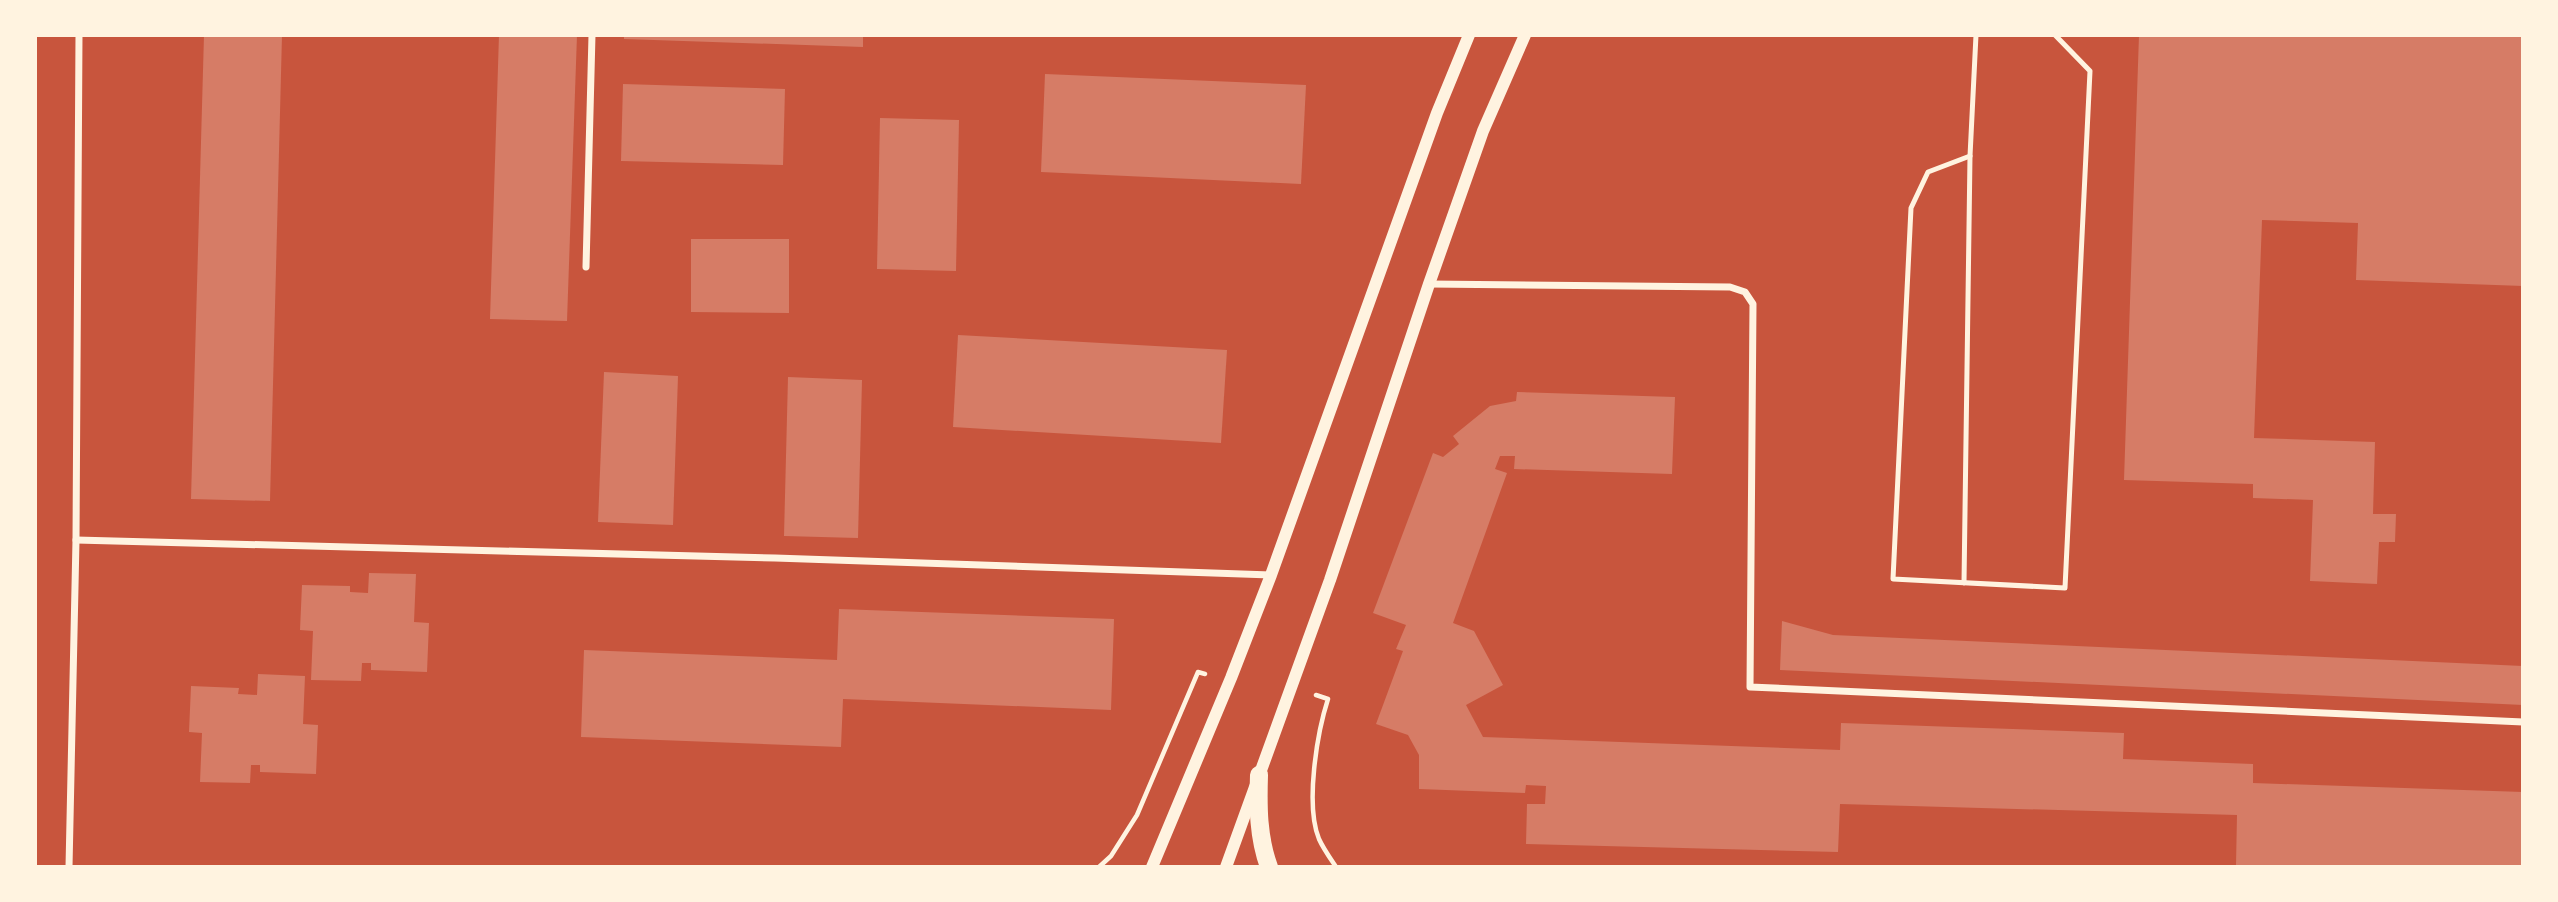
<svg xmlns="http://www.w3.org/2000/svg" width="2558" height="902" viewBox="0 0 2558 902" font-family="Rubik,sans-serif">
<rect width="100%" height="100%" fill="#c8553d"/>
<!-- building -->
<g fill="#d67c66">
<path d="M204,35H282L270,501L191,499Z"/>
<path d="M499,35H577L567,321L490,319Z"/>
<path d="M624,35H863V47L624,39Z"/>
<path d="M2139,35H2523V286L2356,280L2358,223L2262,220L2254,438L2375,442L2373,514H2396L2395,542H2379L2377,584L2310,581L2313,500L2253,498V484L2124,480Z"/>
<path d="M1045,74L1306,85L1301,184L1041,172Z"/>
<path d="M623,84L785,89L783,165L621,161Z"/>
<path d="M880,118L959,120L956,271L877,269Z"/>
<path d="M691,239H789V313L691,312Z"/>
<path d="M958,335L1227,350L1221,443L953,427Z"/>
<path d="M604,372L678,376L673,525L598,522Z"/>
<path d="M788,377L862,380L858,538L784,536Z"/>
<path d="M1517,392L1675,397L1672,474L1514,469L1515,456H1500L1495,469L1507,473L1453,623L1474,631L1503,685L1466,705L1483,737L1840,750L1841,723L2124,733L2123,759L2253,764V783L2523,792V867L2236,865L2237,815L1840,804L1838,852L1526,844L1527,804H1545L1546,786L1526,785L1525,793L1419,789V755L1408,735L1376,724L1403,651L1396,649L1406,625L1373,613L1433,453L1443,457L1459,444L1453,436L1490,406L1516,401Z"/>
<path d="M369,573L416,574L414,622L429,623L427,672L371,670V663H362L361,681L311,680L313,631L300,630L302,585L350,586V592L368,593Z"/>
<path d="M839,609L1114,619L1111,710L843,699L841,747L581,737L584,650L837,660Z"/>
<path d="M1782,621L1833,635L2523,666V705L1780,670Z"/>
<path d="M258,674L305,676L303,724L318,725L316,774L260,772V765H251L250,783L200,782L202,733L189,732L191,686L239,688L238,694L257,695Z"/>
</g>
<g fill="none" stroke-linecap="round" stroke-linejoin="round">
<!-- path -->
<g stroke="#fff3e0" stroke-width="4.5">
<path d="M1316,695L1328,699C1317,733 1305,805 1319,839C1323,848 1330,858 1336,867"/>
<path d="M1099,867L1111,856L1137,815L1198,672L1205,674"/>
</g>
<!-- service -->
<g stroke="#fff3e0" stroke-width="5">
<path d="M1970,156L1928,172L1911,208L1893,579L2065,588L2090,71L2055,35"/>
<path d="M1964,583L1970,156L1976,35"/>
</g>
<!-- minor -->
<g stroke="#fff3e0" stroke-width="7">
<path d="M586,267L592,35"/>
<path d="M1429,284L1730,287L1745,292L1753,304L1750,687L2523,722"/>
<path d="M76,540L775,558L1271,575"/>
<path d="M69,867L76,540L79,35"/>
</g>
<!-- tertiary -->
<g stroke="#fff3e0" stroke-width="12">
<path d="M1152,867L1231,678L1271,575L1437,113L1469,35"/>
<path d="M1226,867L1330,580L1429,284L1483,131L1525,35"/>
</g>
<!-- primary -->
<path stroke="#fff3e0" stroke-width="18" d="M1259,775C1258,807 1258,837 1269,867"/>
</g>
<!-- border -->
<rect width="2558" height="902" fill="none" stroke="#fff3e0" stroke-width="74"/>
</svg>
